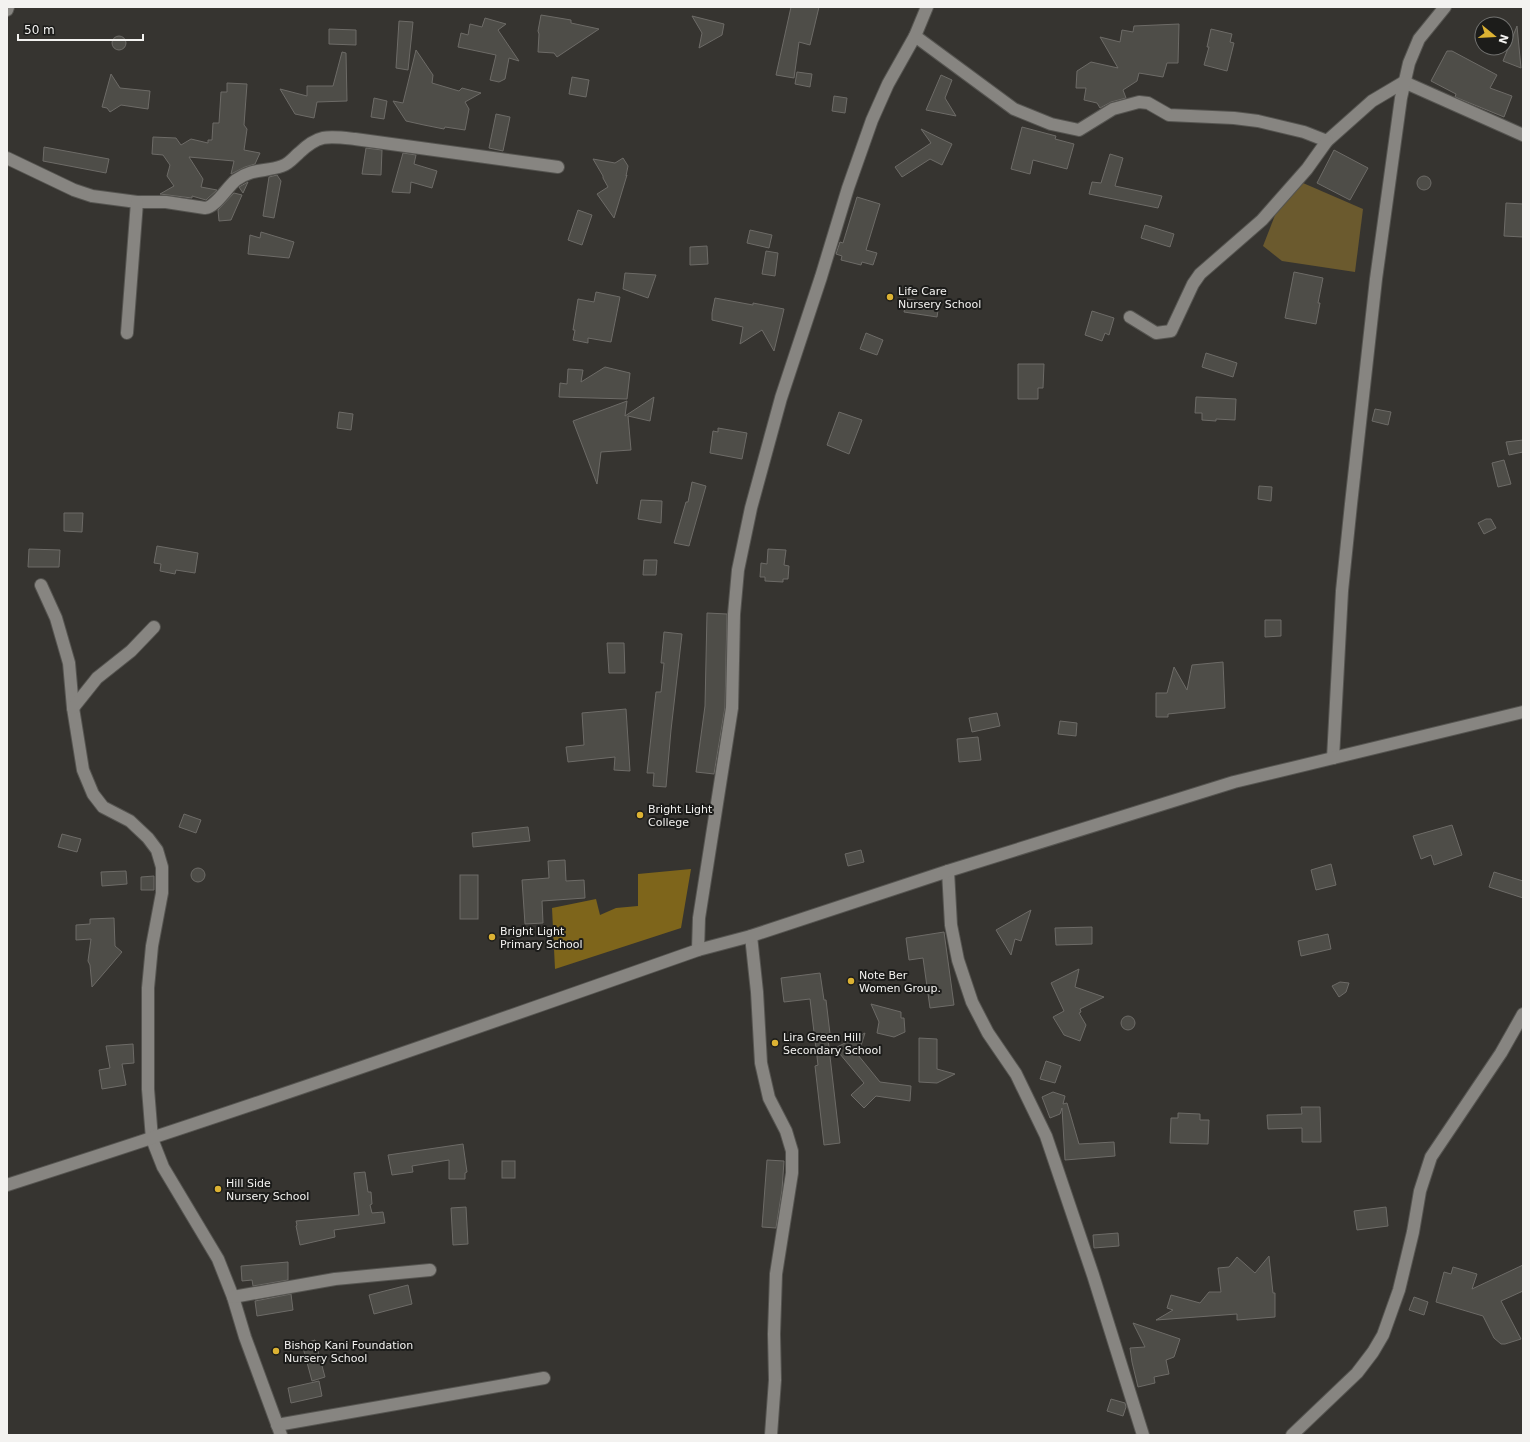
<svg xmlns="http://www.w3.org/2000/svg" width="1530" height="1442" viewBox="0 0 1530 1442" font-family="'DejaVu Sans',sans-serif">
<rect width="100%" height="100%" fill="#363430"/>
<!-- green -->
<path fill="#6b5a2e" d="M1303,183L1363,209L1355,272L1282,261L1263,246L1279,205Z"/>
<!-- forest -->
<path fill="#7e651b" d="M691,869L681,928L555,969L552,908L596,899L600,915L616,908L638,906V874Z"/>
<!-- building -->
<g fill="#4e4d48" stroke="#6d6b67">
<path d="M791,7H819L810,45L799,42L794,78L776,75Z"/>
<path d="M541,15L571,20V23L599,29L557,57L554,53L538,52L539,34L538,31Z"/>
<path d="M692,16L724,24L722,35L699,48L702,33Z"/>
<path d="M485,18L506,24L498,30L519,61L509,58L505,79L499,82L490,80L496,55L458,47L461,33L468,35L470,24L482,27Z"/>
<path d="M399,21L413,22L408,70L396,68Z"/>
<path d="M1179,24L1178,63H1167L1163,77L1139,73L1137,81L1123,90L1126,98L1111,102L1100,108L1097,103L1084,100L1086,88H1076L1077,71L1091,62L1118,68L1100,37L1120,42L1122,30L1133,32L1134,26Z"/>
<path d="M1517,26L1521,68L1503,61Z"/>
<path d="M329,29L356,30V45L329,44Z"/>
<path d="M1211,29L1232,34L1230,42L1234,43L1227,71L1204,65L1209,47H1207Z"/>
<circle cx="119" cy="43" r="7"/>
<path d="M416,50L433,75L432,83L459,91L462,88L481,93L465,102L469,109L465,130L445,127L444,129L424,125L406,121L393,101L403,103Z"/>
<path d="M1447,51H1452L1497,75L1490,88L1512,96L1504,117L1455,97L1456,94L1431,81Z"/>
<path d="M342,52L346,53L347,101L317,102L314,118L295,114L280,89L307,96V86H333Z"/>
<path d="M797,72L812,74L810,87L795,84Z"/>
<path d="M111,74L120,88L150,91L148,109L121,105L110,112L107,108L102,107Z"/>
<path d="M941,75L952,80L945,98L956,116L926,110Z"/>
<path d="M572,77L589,80L586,97L569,94Z"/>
<path d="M227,83L247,84L244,125L247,129L244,150L260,153L255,164L245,167L231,174L234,161L189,157L203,179L201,187L217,190L206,200L192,196V198L160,194L174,186L167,176L170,165L163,155L152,154L153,137L176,138L181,145L191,139L208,143V140H212L213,123H219L221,92H227Z"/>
<path d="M834,96L847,98L845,113L832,111Z"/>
<path d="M374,98L387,101L384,119L371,117Z"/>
<path d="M496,114L510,117L503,151L489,148Z"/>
<path d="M1022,127L1056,136L1055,139L1074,144L1067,169L1033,160L1030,174L1011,169Z"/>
<path d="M921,129L952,144L942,165L930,159L902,177L895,167L931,143Z"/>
<path d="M44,147L109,159L106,173L43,161Z"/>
<path d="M366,148L382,150L381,175L362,174Z"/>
<path d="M1334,150L1368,168L1350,200L1317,183Z"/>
<path d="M403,153L416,155L414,164L437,171L432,188L411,182L410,193L392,192Z"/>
<path d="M1110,154L1123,158L1115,186L1162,196L1158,208L1089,194L1092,182L1101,183Z"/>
<path d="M623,158L628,166L626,176L627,175L614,218L597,194L608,187L603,178V176L593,159L615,163Z"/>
<path d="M277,175L281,181L274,218L263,216L269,177Z"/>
<circle cx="1424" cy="183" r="7"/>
<path d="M248,182L243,193L239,187Z"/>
<path d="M234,193L242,195L231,220L219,221L218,210Z"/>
<path d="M857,197L880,204L866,250L877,253L873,265L862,262L861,265L841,260L842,256L836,254L840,242L843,243Z"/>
<path d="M1506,203L1523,204V237L1504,236Z"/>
<path d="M578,210L592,215L582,245L568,240Z"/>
<path d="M1145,225L1174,234L1170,247L1141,238Z"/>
<path d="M750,230L772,235L769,248L747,243Z"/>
<path d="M261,232L294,242L289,258L248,254L250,235L260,238Z"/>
<path d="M707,246L708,264L690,265V247Z"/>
<path d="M766,251L778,253L775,276L762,274Z"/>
<path d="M1294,272L1323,278L1318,303H1320L1316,324L1285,318Z"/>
<path d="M625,273L656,275L648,298L623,289Z"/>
<path d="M596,292L620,297L611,342L588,338V343L573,340L575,330H573L578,299L594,302Z"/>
<path d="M715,298L753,305V303L784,309L774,351L762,330L740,344L743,327L712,320V313Z"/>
<path d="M907,299L939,304L937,317L904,312Z"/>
<path d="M1092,311L1114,318L1109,335L1105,333L1102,341L1085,335Z"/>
<path d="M866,333L883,340L877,355L860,349Z"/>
<path d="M1206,353L1237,363L1233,377L1202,367Z"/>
<path d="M1018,364H1044L1043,388H1038V399H1018Z"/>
<path d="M605,367L630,373L627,399L559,397L560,383L567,384L568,369L583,370L581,382Z"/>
<path d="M654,397L650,421L628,416L631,450L601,452L597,484L573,421L627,401L625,416Z"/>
<path d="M1196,397L1236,399L1235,420L1216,419V421L1202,420V413H1195Z"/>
<path d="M1375,409L1391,412L1388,425L1372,421Z"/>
<path d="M339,412L353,414L351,430L337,428Z"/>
<path d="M839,412L862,420L849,454L827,445Z"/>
<path d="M718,428L747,433L742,459L710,453L713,431L718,432Z"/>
<path d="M1523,440V452L1509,455L1506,442Z"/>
<path d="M1504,460L1511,484L1498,487L1492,463Z"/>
<path d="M692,482L706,486L689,546L674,543L686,502H688Z"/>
<path d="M1259,486L1272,487L1271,501L1258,499Z"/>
<path d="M641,500L662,501L661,523L638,519Z"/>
<path d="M64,513H83L82,532L64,531Z"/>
<path d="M1486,519H1491L1496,528L1484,534L1478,523Z"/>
<path d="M157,546L198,553L195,573L176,570L175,574L160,571L161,564L154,563Z"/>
<path d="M29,549L60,550L59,567H28Z"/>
<path d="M768,549L786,550L784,565L789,566L788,579H783V582L765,581V577H760L761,563L767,564Z"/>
<path d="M644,560H657L656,575H643Z"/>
<path d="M707,613L727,614L725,707L714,774L696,772L705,706Z"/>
<path d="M1265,620H1281V636L1265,637Z"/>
<path d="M664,632L682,634L671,730L666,787L653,786L654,773H647L656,692H661L664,663H661Z"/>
<path d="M607,643H624L625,673H609Z"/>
<path d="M1223,662L1225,708L1168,714V717H1156V693H1167L1174,667L1187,690L1192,665Z"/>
<path d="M626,709L630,771L614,770L615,757L568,762L566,747L584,745L582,713Z"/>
<path d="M997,713L1000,726L972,732L969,718Z"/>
<path d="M1060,721L1077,723L1076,736L1058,734Z"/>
<path d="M978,737L981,760L959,762L957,739Z"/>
<path d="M184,814L201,820L196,833L179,827Z"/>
<path d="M1452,825L1462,855L1434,865L1431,855L1421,859L1413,836Z"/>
<path d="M528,827L530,841L473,847L472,833Z"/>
<path d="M62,834L81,839L77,852L58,847Z"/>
<path d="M861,850L864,862L848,866L845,854Z"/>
<path d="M565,860L566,881L584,880L585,898L542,901L543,923L525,924L522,880L549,878L548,861Z"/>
<path d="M1331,864L1336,885L1316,890L1311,870Z"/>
<circle cx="198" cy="875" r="7"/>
<path d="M126,871L127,884L102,886L101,872Z"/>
<path d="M1494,872L1523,881V898L1489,887Z"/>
<rect x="460" y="875" width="18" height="44"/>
<path d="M154,876V890H141V877Z"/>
<path d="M1031,910L1021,941L1015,939L1011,955L996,930Z"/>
<path d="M114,918L115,946L122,952L92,987L90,965L88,961L91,939L76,940V925L90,924V919Z"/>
<path d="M1092,927V944L1056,945L1055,928Z"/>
<path d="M944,932L954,1005L930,1008L923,958L909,960L906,938Z"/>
<path d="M1328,934L1331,949L1301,956L1298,941Z"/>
<path d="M1079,969L1075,987L1104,997L1080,1009L1081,1012L1079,1013L1086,1025L1080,1041L1064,1035L1053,1017L1064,1011L1051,983Z"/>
<path d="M820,973L824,1000H826L831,1042L828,1039L840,1143L824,1145L815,1066L818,1065L810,999L784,1002L781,978Z"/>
<path d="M1340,982L1349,983L1346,992L1339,997L1332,986Z"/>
<path d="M871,1004L901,1012V1018H904L905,1032L894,1037L877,1033L879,1022Z"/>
<circle cx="1128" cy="1023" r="7"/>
<path d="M865,1033L858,1055L880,1082L911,1086L910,1101L876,1096L864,1108L851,1095L864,1083L835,1048Z"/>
<path d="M919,1038L937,1039V1069L955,1074L937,1083L919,1082Z"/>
<path d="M133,1044L134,1063L122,1064L126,1085L102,1089L99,1070L110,1068L106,1046Z"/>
<path d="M1046,1061L1061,1066L1055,1083L1040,1079Z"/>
<path d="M1053,1092L1065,1096L1063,1104L1067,1103L1079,1144L1114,1142L1115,1156L1065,1160L1062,1108L1060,1114L1050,1118L1042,1097Z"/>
<path d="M1301,1107H1320L1321,1142H1302V1128L1268,1129L1267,1115L1302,1114Z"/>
<path d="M1178,1113L1200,1114V1120H1209L1208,1144L1170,1143L1171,1118H1178Z"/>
<path d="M463,1144L467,1172L465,1173V1179H449V1160L412,1166L413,1172L392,1175L388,1155Z"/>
<path d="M767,1160L784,1161L782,1190L776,1228L762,1227Z"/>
<rect x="502" y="1161" width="13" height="17"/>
<path d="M365,1172L368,1192H371L372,1204L370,1205L372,1213L383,1212L385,1223L334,1230L335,1237L300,1245L296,1226L297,1225L296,1221L359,1215L354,1173Z"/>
<path d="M466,1207L468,1244L453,1245L451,1208Z"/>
<path d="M1386,1207L1388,1226L1357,1230L1354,1211Z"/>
<path d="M1118,1233L1119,1246L1094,1248L1093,1235Z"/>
<path d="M1269,1256L1273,1293H1275V1317L1237,1320V1314L1156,1320L1173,1310L1167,1308L1171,1295L1200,1303L1209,1292H1221L1218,1268L1229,1267L1237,1257L1255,1273Z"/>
<path d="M288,1262V1280L253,1286L252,1280L242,1281L241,1266Z"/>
<path d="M1523,1265V1291L1501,1301L1521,1339L1505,1344H1501L1494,1338L1483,1316L1436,1302L1444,1272L1451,1274L1453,1267L1477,1274L1472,1289Z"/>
<path d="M408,1285L412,1304L374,1314L369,1295Z"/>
<path d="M291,1294L293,1310L257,1316L255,1301Z"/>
<path d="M1414,1297L1428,1302L1424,1315L1409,1310Z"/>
<path d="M1133,1323L1180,1339L1174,1357L1166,1360L1169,1374L1154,1377L1155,1383L1138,1387L1132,1362L1130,1348L1145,1347Z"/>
<path d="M315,1340L325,1377L312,1381L302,1344Z"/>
<path d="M319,1381L322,1396L291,1403L288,1388Z"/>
<path d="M1111,1399L1125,1403L1126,1407L1123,1416L1107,1411Z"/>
</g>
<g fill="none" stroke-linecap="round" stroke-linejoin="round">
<defs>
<g id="minor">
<path d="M7,10L8,7"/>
<path d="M915,36L1014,109L1051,124L1079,130L1113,109L1139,102L1148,103L1169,115L1234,118L1258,121L1304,132L1327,141L1372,101L1404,82L1523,135"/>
<path d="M7,158L74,190L92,196L137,202H166L205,208C216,207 227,187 236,180C252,168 266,172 282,166C289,164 294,157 299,153C319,134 328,136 355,139L558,167"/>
<path d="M1130,317L1156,333L1171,331L1193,284L1200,274L1262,220L1307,169L1327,141"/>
<path d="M127,333L137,202"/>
<path d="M41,585L56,618L69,663L73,708L83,770L93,794L103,807L130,821L148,838L157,850L162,867V893L152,946L148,988V1089L152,1139L163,1167L218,1259L233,1297L245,1337L281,1435"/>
<path d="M73,708L97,678L131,651L154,627"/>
<path d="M1333,758L1342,591L1351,504L1376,279L1401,98L1409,63L1419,39L1445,7"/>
<path d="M948,871L951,925L958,960L972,1002L988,1033L1016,1074L1046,1136L1093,1275L1143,1435"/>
<path d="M751,936L757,992L761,1063L769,1098L786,1131L792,1151V1173L776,1274L774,1334L775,1380L771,1435"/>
<path d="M698,950L699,918L732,708L734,614L738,570L751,508L781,398L821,277L848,188L872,120L888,84L915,36L927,7"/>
<path d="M7,1185C239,1111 468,1031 698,950L751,936L948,871L1234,782L1523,712"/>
<path d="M233,1297L335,1279L430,1270"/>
<path d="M277,1425L544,1378"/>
<path d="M1292,1435L1357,1373L1373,1352L1383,1335L1399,1290L1413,1232L1420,1191L1431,1157L1501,1053L1523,1014"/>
</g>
</defs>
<!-- minor casing -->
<use href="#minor" stroke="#555450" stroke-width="14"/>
<!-- minor -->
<use href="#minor" stroke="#878581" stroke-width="12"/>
</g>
<!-- markers -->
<g fill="#dcb233" stroke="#1c1c1a" stroke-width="1.5">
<circle cx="890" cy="297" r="4"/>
<circle cx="640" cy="815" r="4"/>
<circle cx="492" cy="937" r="4"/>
<circle cx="851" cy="981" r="4"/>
<circle cx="775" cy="1043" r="4"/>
<circle cx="218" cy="1189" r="4"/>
<circle cx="276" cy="1351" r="4"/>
</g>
<g text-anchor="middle" stroke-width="4" stroke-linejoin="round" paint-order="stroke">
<!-- poi labels -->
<g font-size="11" fill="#f3f2f0" stroke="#1c1c1a" text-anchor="start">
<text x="898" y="295">Life Care<tspan x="898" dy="13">Nursery School</tspan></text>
<text x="648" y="813">Bright Light<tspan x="648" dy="13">College</tspan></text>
<text x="500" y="935">Bright Light<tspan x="500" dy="13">Primary School</tspan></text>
<text x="859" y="979">Note Ber<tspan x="859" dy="13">Women Group.</tspan></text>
<text x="783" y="1041">Lira Green Hill<tspan x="783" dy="13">Secondary School</tspan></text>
<text x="226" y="1187">Hill Side<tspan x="226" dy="13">Nursery School</tspan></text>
<text x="284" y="1349">Bishop Kani Foundation<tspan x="284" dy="13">Nursery School</tspan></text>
</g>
</g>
<!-- border -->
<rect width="1530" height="1442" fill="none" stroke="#f3f2f0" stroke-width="16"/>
<!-- north arrow -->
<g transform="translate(1494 36) rotate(108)"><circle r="19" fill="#1c1c1a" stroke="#727270"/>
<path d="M0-3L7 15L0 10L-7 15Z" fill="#dcb233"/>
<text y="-6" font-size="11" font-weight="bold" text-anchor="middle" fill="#f3f2f0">N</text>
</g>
<!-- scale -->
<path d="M18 34v6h125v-6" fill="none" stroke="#f3f2f0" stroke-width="2"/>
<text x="24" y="34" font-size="12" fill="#f3f2f0" stroke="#1c1c1a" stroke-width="3" paint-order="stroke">50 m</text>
</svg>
